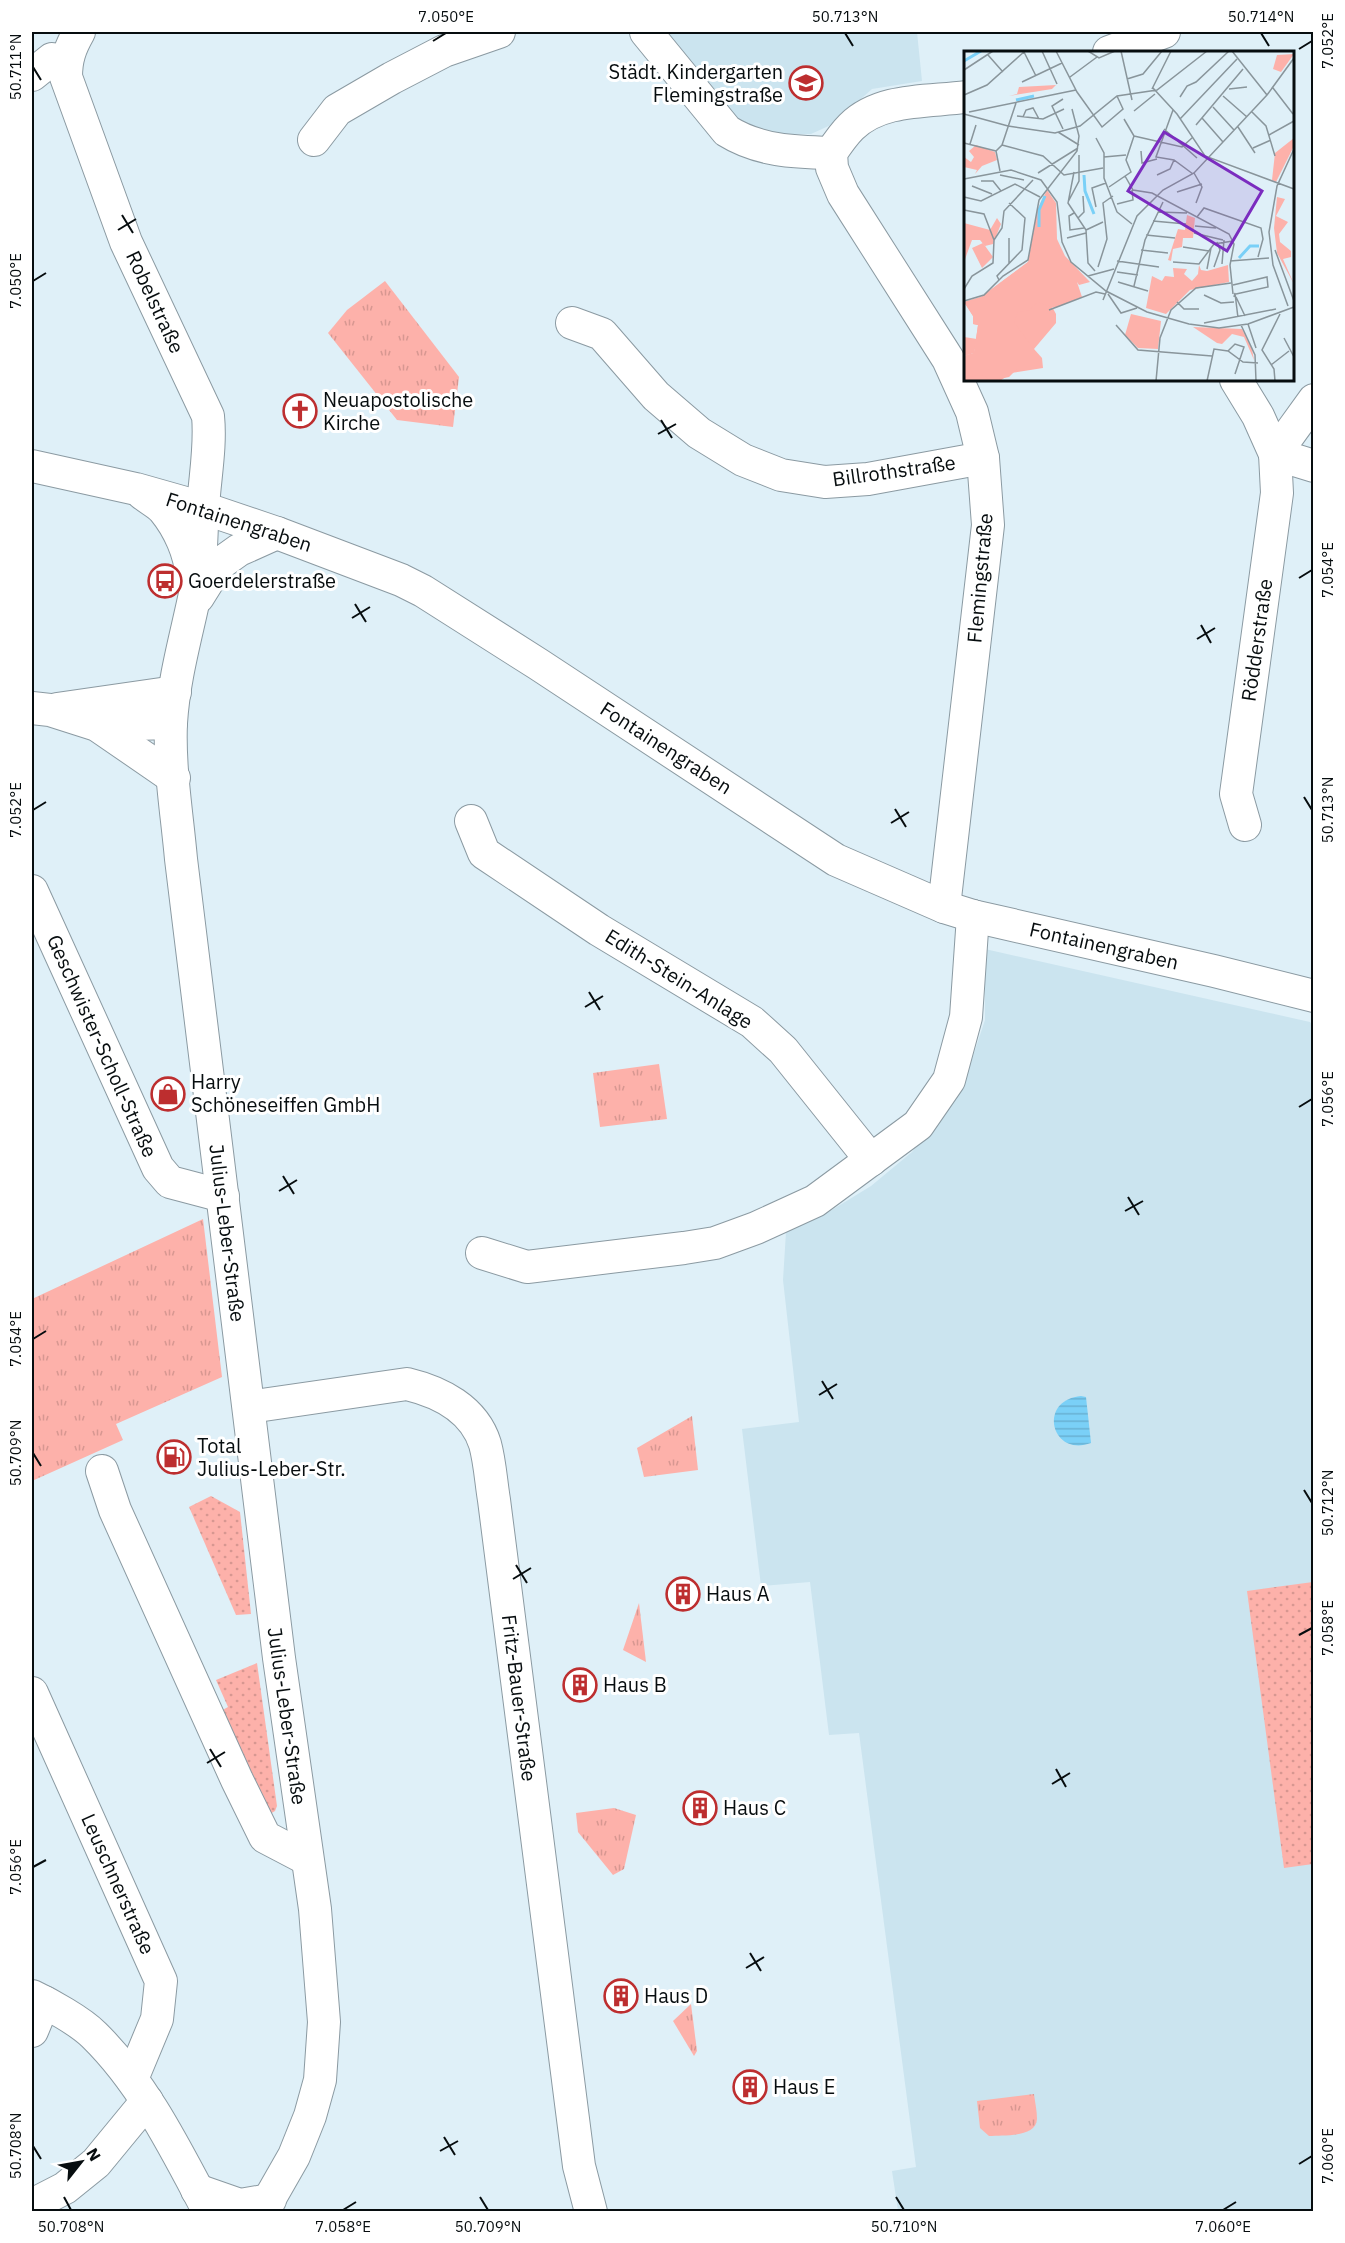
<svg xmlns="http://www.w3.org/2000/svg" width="1345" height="2243" viewBox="0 0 1345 2243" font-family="'IBM Plex Sans',sans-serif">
<defs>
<pattern id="grass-dots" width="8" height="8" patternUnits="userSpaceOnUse" patternTransform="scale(1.5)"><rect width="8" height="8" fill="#fdb1aa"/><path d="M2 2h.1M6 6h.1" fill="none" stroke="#d79791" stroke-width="1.8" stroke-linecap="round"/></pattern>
<pattern id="park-tufts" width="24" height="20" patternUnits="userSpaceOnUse" patternTransform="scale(1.5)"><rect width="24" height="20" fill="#fdb1aa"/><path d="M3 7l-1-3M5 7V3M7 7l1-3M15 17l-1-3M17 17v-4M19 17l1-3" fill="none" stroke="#d79791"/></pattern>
<pattern id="water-rules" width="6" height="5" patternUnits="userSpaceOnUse" patternTransform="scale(1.5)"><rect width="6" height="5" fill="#7ad0f7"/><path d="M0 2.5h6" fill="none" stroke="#68b1d3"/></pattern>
</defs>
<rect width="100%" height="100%" fill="#dff0f8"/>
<!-- built -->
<g fill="#cbe4ef">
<path d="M664,32H917L922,81L872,89L833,124L811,134H777L750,129L723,107Z"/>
<path d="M985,949L1310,1022L1313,1026V2211H898L892,2171L916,2167L859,1733L829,1735L810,1582L761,1586L742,1429L799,1422L783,1280L786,1232L822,1216L871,1186L912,1152L952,1102L969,1068L985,1020Z"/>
</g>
<!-- grass -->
<g fill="url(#grass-dots)">
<path d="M211,1496L240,1512L251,1614L236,1615L189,1507Z"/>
<path d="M1313,1582V1864L1284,1868L1247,1591Z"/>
<path d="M257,1663L277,1806L275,1811L270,1814L219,1712L228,1707L216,1680Z"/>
</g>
<!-- park -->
<g fill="url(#park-tufts)">
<path d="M385,281L459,377L453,427L397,420L328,333L347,310Z"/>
<path d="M659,1064L667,1119L600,1127L593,1073Z"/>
<path d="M203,1219L222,1377L116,1424L123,1440L32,1481V1299Z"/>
<path d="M692,1416L698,1470L644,1477L637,1448Z"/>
<path d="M639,1603L646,1662L623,1650Z"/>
<path d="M614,1808L636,1815L624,1869L613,1875L578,1832L576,1813Z"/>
<path d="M691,2004L697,2051L694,2056L673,2021Z"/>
<path d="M1034,2094C1035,2102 1037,2111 1037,2119C1036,2138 1003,2135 989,2136L980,2128L977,2101Z"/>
</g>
<!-- water -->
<path fill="url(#water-rules)" d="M1081,1396L1086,1397L1091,1443C1051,1458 1037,1400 1081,1396Z"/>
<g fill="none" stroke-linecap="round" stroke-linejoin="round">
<defs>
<g id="minor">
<path d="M79,32C70,48 66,59 66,77L126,242L208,416C211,446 205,476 203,507C201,532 202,558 197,584C188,630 174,675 171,723C169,768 177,814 181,859L279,1658L315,1909L324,2022L320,2080L310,2116L294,2156L262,2212"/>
<path d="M646,32L727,131C759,151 794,152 831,153"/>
<path d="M1109,52L1164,32"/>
<path d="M32,75L52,59L66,61"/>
<path d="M314,140L337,110L392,78L444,51L499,32"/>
<path d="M572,323L602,334L656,396L699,433L743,460L781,475L825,482L868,479L983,458"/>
<path d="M1236,380L1258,416L1275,454L1277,493L1236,794L1245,825"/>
<path d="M1275,454L1314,400"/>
<path d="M1275,454L1314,466"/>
<path d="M32,466L136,489L203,508L277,533L401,580L423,591L538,664L836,860L944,907L973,916L1214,971L1314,996"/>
<path d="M142,493C149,499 159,504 164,510C178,527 191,554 191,576"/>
<path d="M198,597L218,565L239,550L277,533"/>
<path d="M32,708L50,710L97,725L174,778"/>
<path d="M57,709L175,692"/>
<path d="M97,725L171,723"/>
<path d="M471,821L484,853L599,930L752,1022L783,1050L871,1160"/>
<path d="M32,891L158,1168L170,1182L223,1196"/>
<path d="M944,907L988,525L983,458L972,412L948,359L843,194L832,168L831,153C837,144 843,135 851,127C880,98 927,102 966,97"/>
<path d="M482,1253L527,1267L684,1248L715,1243L756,1228L815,1201L918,1125L949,1080L966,1017L973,916"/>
<path d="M249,1407L407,1384C440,1392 474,1409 485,1444C490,1462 491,1482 494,1500L579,2166L591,2212"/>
<path d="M102,1471L115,1510L237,1780L265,1837L307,1859"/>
<path d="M32,1693L161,1981L157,2019L132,2079"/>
<path d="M32,1996C49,2004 80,2021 94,2035C144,2084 176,2150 209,2212"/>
<path d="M32,2031L44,2002"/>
<path d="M197,2190L240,2205L270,2200"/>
<path d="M32,2205L65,2188L96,2163L147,2101"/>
</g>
</defs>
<!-- minor casing -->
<use href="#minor" stroke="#8b9aa2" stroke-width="34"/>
<!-- minor -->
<use href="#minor" stroke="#fff" stroke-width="32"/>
</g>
<!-- ticks -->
<path fill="none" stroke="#070d0f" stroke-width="2" d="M845,33L853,46M1261,33L1269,46M433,41L446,33M1299,49L1312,41M33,67L41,80M122,215L133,233M118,230L136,219M33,281L46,273M661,420L672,438M658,434L676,424M1299,578L1312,570M355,604L366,622M352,618L370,607M1201,625L1211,643M1197,639L1215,628M1304,797L1312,810M895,809L906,827M33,810L46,802M891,823L909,812M589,992L600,1010M585,1007L603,996M1299,1107L1312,1099M283,1176L294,1194M279,1191L297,1180M1128,1197L1139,1215M1125,1211L1143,1201M33,1339L46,1331M822,1381L833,1399M819,1395L837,1384M33,1453L41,1466M1304,1490L1312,1503M516,1565L527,1583M513,1579L531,1568M1299,1635L1312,1628M210,1749L221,1767M207,1763L225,1752M1056,1769L1066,1787M1052,1784L1070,1773M33,1867L46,1860M750,1953L761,1971M746,1968L764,1957M444,2137L455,2155M33,2146L41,2159M440,2151L458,2141M1299,2164L1312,2156M64,2197L71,2210M480,2197L488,2210M896,2197L904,2210M343,2210L356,2202M1223,2210L1236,2202"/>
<!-- icons -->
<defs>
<symbol id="school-ring" viewBox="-11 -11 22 22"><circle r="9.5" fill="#fff" stroke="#bd2e2f" stroke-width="1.5"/><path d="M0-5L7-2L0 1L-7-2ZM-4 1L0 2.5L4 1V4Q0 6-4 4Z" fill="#bd2e2f"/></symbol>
<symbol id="church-ring" viewBox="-11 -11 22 22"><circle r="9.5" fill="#fff" stroke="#bd2e2f" stroke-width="1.5"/><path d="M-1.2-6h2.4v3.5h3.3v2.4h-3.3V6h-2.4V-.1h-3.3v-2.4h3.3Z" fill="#bd2e2f"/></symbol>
<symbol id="bus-ring" viewBox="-11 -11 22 22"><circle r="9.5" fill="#fff" stroke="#bd2e2f" stroke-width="1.5"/><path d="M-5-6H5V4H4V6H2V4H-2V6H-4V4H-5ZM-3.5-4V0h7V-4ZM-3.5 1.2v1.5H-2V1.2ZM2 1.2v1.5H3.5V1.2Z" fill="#bd2e2f"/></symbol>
<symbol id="shop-ring" viewBox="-11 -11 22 22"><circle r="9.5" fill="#fff" stroke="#bd2e2f" stroke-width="1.5"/><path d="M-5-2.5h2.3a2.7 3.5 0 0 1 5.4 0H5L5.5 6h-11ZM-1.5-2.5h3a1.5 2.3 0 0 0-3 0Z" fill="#bd2e2f"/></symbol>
<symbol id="fuel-ring" viewBox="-11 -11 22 22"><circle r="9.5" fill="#fff" stroke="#bd2e2f" stroke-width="1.5"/><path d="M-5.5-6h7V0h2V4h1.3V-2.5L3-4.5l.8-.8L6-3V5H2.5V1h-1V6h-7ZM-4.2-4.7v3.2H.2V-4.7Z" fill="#bd2e2f"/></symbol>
<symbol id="building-ring" viewBox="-11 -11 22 22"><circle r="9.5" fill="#fff" stroke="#bd2e2f" stroke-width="1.5"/><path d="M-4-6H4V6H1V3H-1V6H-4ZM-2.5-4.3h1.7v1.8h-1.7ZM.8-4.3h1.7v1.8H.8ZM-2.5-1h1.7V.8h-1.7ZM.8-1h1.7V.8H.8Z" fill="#bd2e2f"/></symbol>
</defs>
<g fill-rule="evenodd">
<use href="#school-ring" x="787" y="64" width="38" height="38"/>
<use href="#church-ring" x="281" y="392" width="38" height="38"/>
<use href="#bus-ring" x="146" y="562" width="38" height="38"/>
<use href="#shop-ring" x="149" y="1075" width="38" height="38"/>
<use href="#fuel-ring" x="155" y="1438" width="38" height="38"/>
<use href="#building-ring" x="664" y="1575" width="38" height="38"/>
<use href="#building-ring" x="561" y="1666" width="38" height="38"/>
<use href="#building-ring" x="681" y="1789" width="38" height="38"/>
<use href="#building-ring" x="602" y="1977" width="38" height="38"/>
<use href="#building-ring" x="731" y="2068" width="38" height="38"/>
</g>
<g text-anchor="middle" stroke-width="6" stroke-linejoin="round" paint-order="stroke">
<!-- poi labels -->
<g font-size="20" fill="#070d0f" stroke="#fff" text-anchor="start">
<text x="783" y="79" text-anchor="end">Städt. Kindergarten<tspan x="783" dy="23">Flemingstraße</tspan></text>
<text x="323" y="407">Neuapostolische<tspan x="323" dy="23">Kirche</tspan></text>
<text x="188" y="588">Goerdelerstraße</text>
<text x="191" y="1089">Harry<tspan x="191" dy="23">Schöneseiffen GmbH</tspan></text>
<text x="197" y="1453">Total<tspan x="197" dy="23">Julius-Leber-Str.</tspan></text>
<text x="706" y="1601">Haus A</text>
<text x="603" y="1692">Haus B</text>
<text x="723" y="1815">Haus C</text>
<text x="644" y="2003">Haus D</text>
<text x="773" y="2094">Haus E</text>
</g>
<!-- street labels -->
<g font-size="20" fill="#070d0f" stroke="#fff">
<text transform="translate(155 302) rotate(65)" y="7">Robelstraße</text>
<text transform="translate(894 471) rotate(-8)" y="7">Billrothstraße</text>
<text transform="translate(239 522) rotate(18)" y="7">Fontainengraben</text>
<text transform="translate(980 578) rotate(-85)" y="7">Flemingstraße</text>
<text transform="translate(1257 640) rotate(-82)" y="7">Rödderstraße</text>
<text transform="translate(666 748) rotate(33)" y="7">Fontainengraben</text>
<text transform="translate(1104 946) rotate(13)" y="7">Fontainengraben</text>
<text transform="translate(679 979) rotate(32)" y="7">Edith-Stein-Anlage</text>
<text transform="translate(102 1046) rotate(66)" y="7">Geschwister-Scholl-Straße</text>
<text transform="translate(227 1233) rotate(83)" y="7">Julius-Leber-Straße</text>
<text transform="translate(519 1698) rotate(83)" y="7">Fritz-Bauer-Straße</text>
<text transform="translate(287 1716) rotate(82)" y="7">Julius-Leber-Straße</text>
<text transform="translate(118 1884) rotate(66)" y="7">Leuschnerstraße</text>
</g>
</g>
<!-- overview -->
<g transform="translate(964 51)">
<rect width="330" height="330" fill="#dff0f8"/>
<path d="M330,3L317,21L309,18L313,4ZM92,34L88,38L45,45L53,43L55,36ZM313,146L321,148L312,165L324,171L315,183L316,191L327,200V206L319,208L330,233L313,202L310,177ZM0,286L13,288L10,302L0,305Z" fill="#fdb1aa"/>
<path d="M330,87V95L312,131L308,129L311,102ZM33,167L37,173L29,193L21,195L16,189H8L0,211V172L26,179ZM64,211L92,263V272L70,298L78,307L79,317L47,322L36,330H0V305L10,302L14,274L9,273V265L0,251L17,246Z" fill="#fdb1aa"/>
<path d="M12,94L31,101L33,109L18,115L11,123L13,119L0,116V106L7,111L10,106L5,100ZM83,139L92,152L93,188L101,205L126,231L115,234L113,231L118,246L91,257L73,251L66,259L54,261L50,271L71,300L45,326L26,330L20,324L0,326V305L10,302L14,274L9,273V265L0,251L17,246L64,211L73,159ZM223,164L231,167L229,187H219L218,196L209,198L207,210L204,209L214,178L221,179ZM235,214L237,219L243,220L264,214L265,231L226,239L202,263L182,257L188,225L198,230L201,225L210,226L209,217L223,218L220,223L228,230L234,223ZM229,276L278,278L288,298L290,309L280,286L268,283L258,293L253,292Z" fill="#fdb1aa"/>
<path d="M19,192L29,206L18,217L8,197ZM167,263L197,270L194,298L174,297L161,284Z" fill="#fdb1aa"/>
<path fill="none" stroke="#7ad0f7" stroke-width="3" d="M0,10L17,0M52,49L70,45M120,124L121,140L130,163M75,176V159L81,145M275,207L286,195H295"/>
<path fill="none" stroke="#89959b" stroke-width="1.5" d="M78,0L93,33M92,0L113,41L138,76L159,58L153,45M124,0L135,7L151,0M157,0L168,49M268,0L303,44M60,1L72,25M24,4L39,21M0,19L29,0M106,26L133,6M163,28L179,23L198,0M58,31L98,12M189,37L213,63L241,105L330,138M309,37L329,63M188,38L207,0M265,38L283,36M0,44L23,34L61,0M259,45L283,66M216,46L223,35L232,31L265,0M249,56L270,79M209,59L192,106L210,109L229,123M170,60L191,43M5,61L112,39M288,61L302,75L311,105M0,63L44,75L91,82L116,75L153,45L193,39L243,0M53,65L79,68L100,58M59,66L62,59L69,57L75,68M238,67L259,91M160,68L170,85M216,68L273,8M232,74L279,18M274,76L291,102M99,78L88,55L99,48M200,78L233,107M94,81L115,94M305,84L330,70M170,85L218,96L229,86M132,87L140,102V127L153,161M0,92L32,100M6,93L12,74M38,94L79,105L100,124L139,117M289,97L307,89M32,100L38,94L52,52M32,100L36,120M177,100L178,112L193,108M140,106L162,104M110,121L104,152L122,179L124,212L131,220M74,122L114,97M230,122L238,136L232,152M36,124L60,129M193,124L206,118L210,109M161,125L169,139L188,142L265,183L270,193L266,214L269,243M0,128L47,119L77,129L93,151L98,191L107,211L142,240L183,261L225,273L255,277L284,273L330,256M17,130H29L37,140M8,135L28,143M145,136L167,121L162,109L170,85M213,141L238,133M0,146L17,150L51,133L76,146M104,151L115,130V104M153,153L169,149L168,139M132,156L128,137L142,132M0,159L20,163L30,189M153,161L168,173M194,161L223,162M110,162L105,165L106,179L120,177M233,166L240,157L297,177L299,188L294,206M114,167L120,161L119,145M189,170L222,173M231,175L252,177M122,179L139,171M230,182L259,189M182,184L211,187M45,187V212M103,187L122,182M219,196L245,200M177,199L204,202M311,199L330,250M153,210L195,216M266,210L305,207M209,211L235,213L250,193L269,190M258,213L260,189M134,216L143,188L139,152L149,145M250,216L256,199L253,191M243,218L247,197M153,221L174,224M124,225L150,218M35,229L33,225L58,199L61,167L45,152M154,231L184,240M269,234L303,226L304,236L272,243M170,235L181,189L199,151M0,238L8,225L29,212L30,189L38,177L40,160L69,129M144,243L157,262L173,257M240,244L257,252L270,251M270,246L271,242L274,267M272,246L281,265M139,249L173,165L199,139L230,122L303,44L330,7M0,250L20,244L39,225L64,209L75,149L113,100L115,85L108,58M213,251L220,258H235M324,255L309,214L305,181L313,135L330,98M85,259L132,241L141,243M240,272L312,258M284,273L292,297M152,274L174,299L248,305M277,274L291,304L292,330M320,287L330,306M264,300L271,293L280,296L271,323M307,314L325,300M192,330L196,287L207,259L232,237L267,232M243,330L250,298L264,300L279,311L294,312M311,330L310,318L298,299L316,263"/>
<path fill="#7b2cbf" fill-opacity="0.15" stroke="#7b2cbf" stroke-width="3" d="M200,81L298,140L263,200L164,140Z"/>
<rect width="330" height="330" fill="none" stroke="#070d0f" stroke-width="3"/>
</g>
<!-- border -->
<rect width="1345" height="2243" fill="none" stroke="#ffffff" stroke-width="66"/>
<!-- north arrow -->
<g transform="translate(81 2162) rotate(59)" stroke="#ffffff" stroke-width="4.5" paint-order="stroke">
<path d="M0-4.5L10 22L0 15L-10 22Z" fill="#070d0f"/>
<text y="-9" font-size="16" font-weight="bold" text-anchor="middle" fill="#070d0f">N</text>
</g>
<rect x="33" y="33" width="1279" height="2177" fill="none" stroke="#070d0f" stroke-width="2"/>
<g font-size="15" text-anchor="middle" fill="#070d0f">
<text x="446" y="22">7.050°E</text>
<text x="845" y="22">50.713°N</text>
<text x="1261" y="22">50.714°N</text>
<text transform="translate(1328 41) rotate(-90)" y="5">7.052°E</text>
<text transform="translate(16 67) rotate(-90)" y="5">50.711°N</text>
<text transform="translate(16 281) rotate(-90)" y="5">7.050°E</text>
<text transform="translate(1328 570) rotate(-90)" y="5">7.054°E</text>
<text transform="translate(16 810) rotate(-90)" y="5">7.052°E</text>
<text transform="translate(1328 810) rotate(-90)" y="5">50.713°N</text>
<text transform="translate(1328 1099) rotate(-90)" y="5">7.056°E</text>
<text transform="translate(16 1339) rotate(-90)" y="5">7.054°E</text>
<text transform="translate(16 1453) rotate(-90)" y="5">50.709°N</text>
<text transform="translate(1328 1503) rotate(-90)" y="5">50.712°N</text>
<text transform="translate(1328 1628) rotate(-90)" y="5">7.058°E</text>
<text transform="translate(16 1867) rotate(-90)" y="5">7.056°E</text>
<text transform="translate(16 2146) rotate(-90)" y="5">50.708°N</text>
<text transform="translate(1328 2156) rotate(-90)" y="5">7.060°E</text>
<text x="71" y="2232">50.708°N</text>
<text x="343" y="2232">7.058°E</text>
<text x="488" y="2232">50.709°N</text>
<text x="904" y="2232">50.710°N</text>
<text x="1223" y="2232">7.060°E</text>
</g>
</svg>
